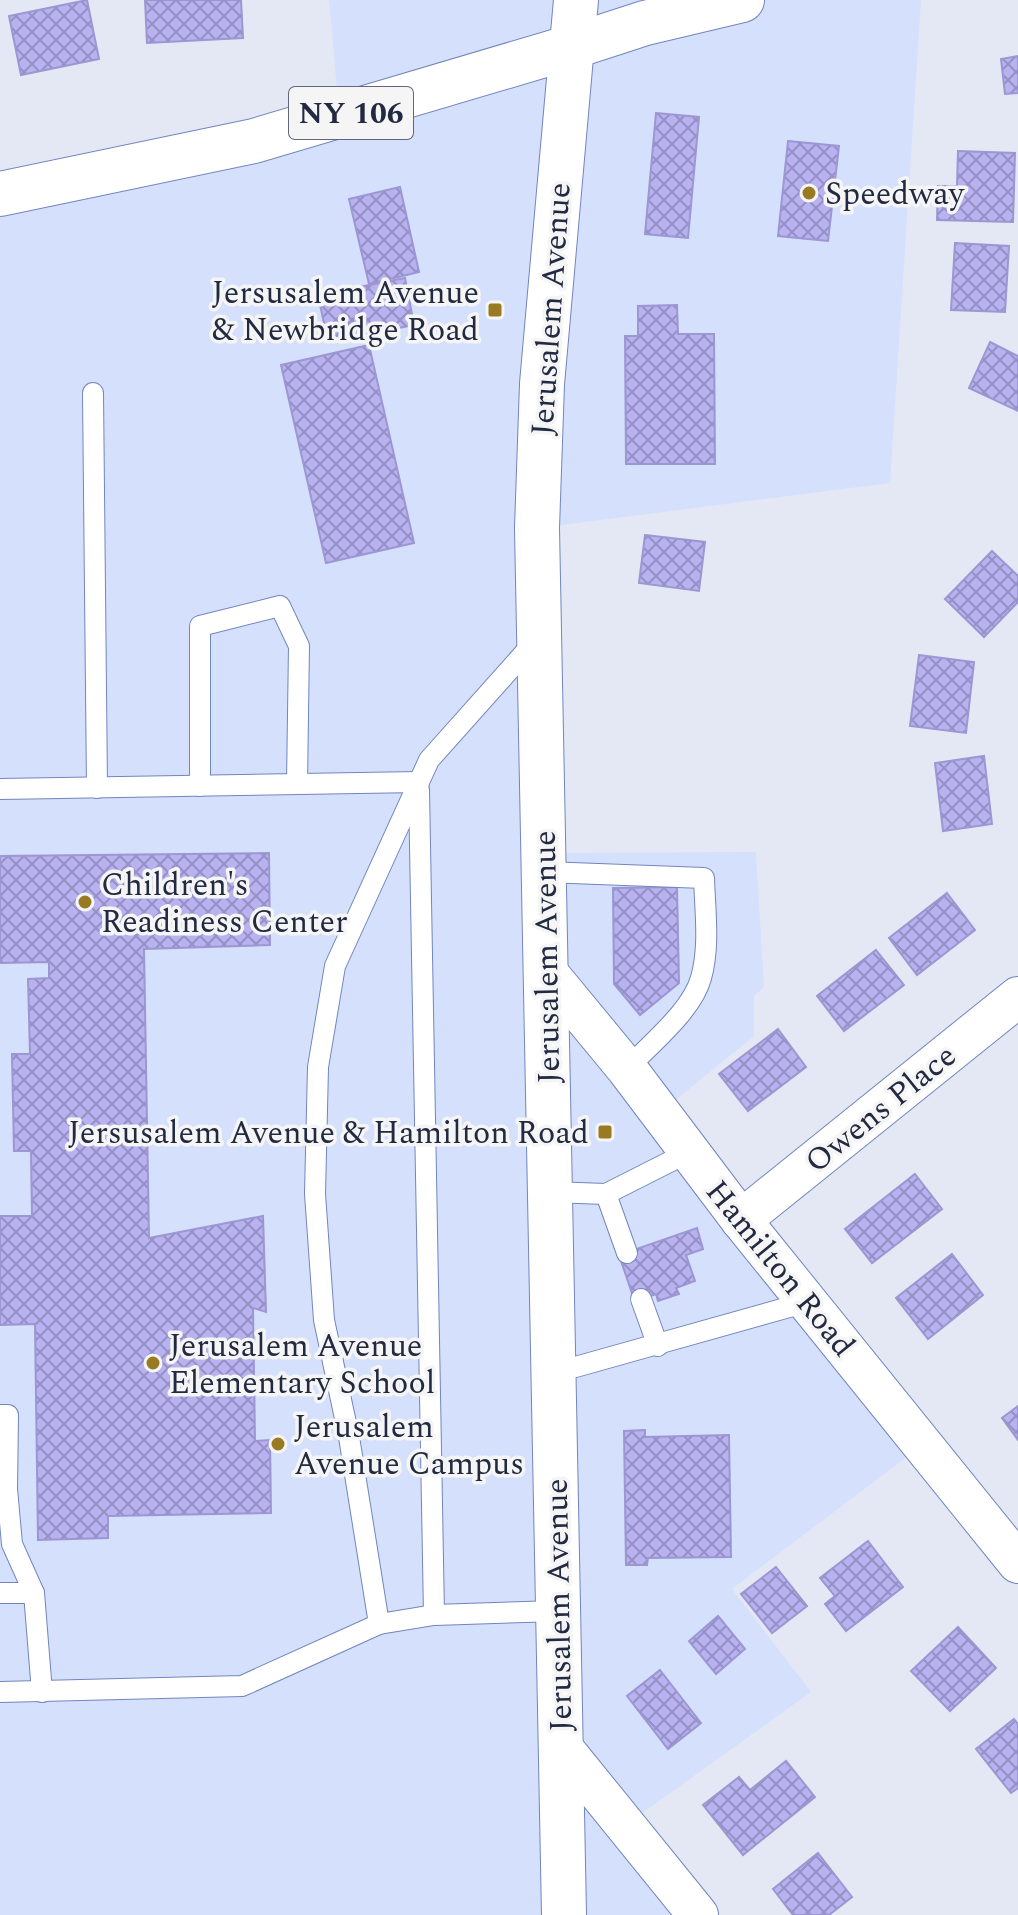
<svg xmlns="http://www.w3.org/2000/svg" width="1018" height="1915" viewBox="0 0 1018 1915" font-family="Spectral,serif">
<defs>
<pattern id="building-cross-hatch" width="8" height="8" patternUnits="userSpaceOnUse" patternTransform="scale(2)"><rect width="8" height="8" fill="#b8b2f1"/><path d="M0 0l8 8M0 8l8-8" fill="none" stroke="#9591c5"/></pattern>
</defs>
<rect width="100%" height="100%" fill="#e3e8f4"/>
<!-- built -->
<g fill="#d5e0fc">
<path d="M329,0H921L890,483L538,528L564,1915H0V194L339,112Z"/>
<path d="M756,852L764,987L754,996V1036L657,1115L920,1447L732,1589L811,1692L620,1829L689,1915H572L556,853Z"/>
</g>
<!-- building -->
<g fill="url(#building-cross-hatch)" stroke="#9c96d3" stroke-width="2">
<path d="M87,0L99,59L21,75L9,16Z"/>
<path d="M145,0H241L243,38L147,43Z"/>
<path d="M1018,56V93L1005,94L1001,59Z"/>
<path d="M656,113L699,117L688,238L645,234Z"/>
<path d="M788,141L839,146L828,241L778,236Z"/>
<path d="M958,151L1015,153L1013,222L937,220L938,186H957Z"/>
<path d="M400,187L419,272L369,284L349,199Z"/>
<path d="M955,243L1009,246L1005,312L951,310Z"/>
<path d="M405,278L414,325L328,342L318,295Z"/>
<path d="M677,305L678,334H714L715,464H626L625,336H638V306Z"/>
<path d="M990,342L1018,356V411L969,388Z"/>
<path d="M369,345L414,543L326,563L281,365Z"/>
<path d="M645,535L705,542L699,591L639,583Z"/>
<path d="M992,551L1018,576V602L984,637L945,599Z"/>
<path d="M919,655L974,662L966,733L910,726Z"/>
<path d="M984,756L992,824L943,831L935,763Z"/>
<path d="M269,853L270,945L144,949L149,1238L263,1216L266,1312L253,1308L255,1441L270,1440L271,1513L108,1516V1538L38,1540L35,1324L0,1325V1216H32L31,1151H14L12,1054H30L28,979L49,978V962L0,963V856Z"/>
<path d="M677,887L679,983L640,1015L614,984L613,888Z"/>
<path d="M947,893L975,930L917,975L889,938Z"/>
<path d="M876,950L904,985L844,1031L817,996Z"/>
<path d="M778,1029L806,1067L748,1111L719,1074Z"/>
<path d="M915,1174L942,1209L872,1263L845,1229Z"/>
<path d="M697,1228L703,1249L686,1255L695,1281L676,1288L679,1294L658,1301L656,1294L635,1302L619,1255Z"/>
<path d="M952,1254L983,1295L928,1339L896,1298Z"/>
<path d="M1018,1406V1440L1002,1418Z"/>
<path d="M645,1430V1437L729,1435L731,1557L648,1558L647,1565H626L624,1431Z"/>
<path d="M868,1541L903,1587L846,1631L825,1604L835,1596L820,1578Z"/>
<path d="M776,1567L807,1606L772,1633L741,1594Z"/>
<path d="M718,1616L745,1649L716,1674L689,1641Z"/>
<path d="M958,1627L996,1668L950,1711L911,1671Z"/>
<path d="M660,1670L701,1723L668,1749L627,1696Z"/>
<path d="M1014,1719L1018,1724V1788L1011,1793L976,1749Z"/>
<path d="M786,1761L815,1797L743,1855L703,1805L739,1777L750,1790Z"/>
<path d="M818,1853L852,1897L829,1915H793L773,1889Z"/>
</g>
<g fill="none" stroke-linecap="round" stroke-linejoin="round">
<defs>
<g id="service">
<path d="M93,393L97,788"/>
<path d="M536,640L429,760L335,966L318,1067L315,1194L324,1320L349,1437L379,1624L434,1615L558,1611"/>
<path d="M200,786V626L280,606L299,646L297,784"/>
<path d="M0,789L419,782"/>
<path d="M419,790L434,1615"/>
<path d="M545,872L704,878C705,911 710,946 701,978C692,1011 650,1044 627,1069"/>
<path d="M551,1192L606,1194L689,1152"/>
<path d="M606,1194L627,1253"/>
<path d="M641,1299L658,1346"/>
<path d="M554,1373L807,1302"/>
<path d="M0,1415H8L7,1489"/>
<path d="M0,1489H7L12,1544L34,1593L42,1692"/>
<path d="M0,1593H34"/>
<path d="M0,1692L242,1686L379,1624"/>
</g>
<g id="minor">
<path d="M547,972L627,1069L741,1220L1018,1563"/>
<path d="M741,1220L1018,997"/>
<path d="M561,1746L698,1915"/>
</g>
<g id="primary">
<path d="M0,194L254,141L571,47L645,23L742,0"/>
<path d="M564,1915L537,528L542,384L576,0"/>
</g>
</defs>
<!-- service casing -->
<use href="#service" stroke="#7186be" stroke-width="22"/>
<!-- minor casing -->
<use href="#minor" stroke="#7186be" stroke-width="42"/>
<!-- primary casing -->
<use href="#primary" stroke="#7186be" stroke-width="46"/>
<!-- service -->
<use href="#service" stroke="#fff" stroke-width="20"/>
<!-- minor -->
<use href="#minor" stroke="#fff" stroke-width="40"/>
<!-- primary -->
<use href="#primary" stroke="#fff" stroke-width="44"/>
</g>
<!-- markers -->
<g fill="#997a23" stroke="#f5f5f5" stroke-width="3">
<circle cx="809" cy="193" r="8"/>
<rect x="487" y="302" width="16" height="16" rx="4"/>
<circle cx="85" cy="902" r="8"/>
<rect x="597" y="1124" width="16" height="16" rx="4"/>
<circle cx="153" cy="1363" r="8"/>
<circle cx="278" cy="1444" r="8"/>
</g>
<g text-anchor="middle" stroke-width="7" stroke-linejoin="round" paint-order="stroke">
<!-- shield labels -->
<rect fill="#f5f5f5" stroke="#616778" stroke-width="2" x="289" y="87" width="124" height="52" rx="6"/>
<g font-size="30" font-weight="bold" fill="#222a42">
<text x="351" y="123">NY 106</text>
</g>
<!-- poi labels -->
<g font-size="32" fill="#222a42" stroke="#f5f5f5" text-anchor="start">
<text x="825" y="204">Speedway</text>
<text x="479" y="303" text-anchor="end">Jersusalem Avenue<tspan x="479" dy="37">&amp; Newbridge Road</tspan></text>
<text x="101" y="895">Children's<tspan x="101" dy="37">Readiness Center</tspan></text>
<text x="589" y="1143" text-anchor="end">Jersusalem Avenue &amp; Hamilton Road</text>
<text x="169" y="1356">Jerusalem Avenue<tspan x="169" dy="37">Elementary School</tspan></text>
<text x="294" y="1437">Jerusalem<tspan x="294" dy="37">Avenue Campus</tspan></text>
</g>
<!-- street labels -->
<g font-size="32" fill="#222a42" stroke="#f5f5f5">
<text transform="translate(550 309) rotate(-86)" y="11">Jerusalem Avenue</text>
<text transform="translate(546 957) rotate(-91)" y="11">Jerusalem Avenue</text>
<text transform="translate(880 1108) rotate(-39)" y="11">Owens Place</text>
<text transform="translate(781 1268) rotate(51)" y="11">Hamilton Road</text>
<text transform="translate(558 1605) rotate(-91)" y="11">Jerusalem Avenue</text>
</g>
</g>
</svg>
